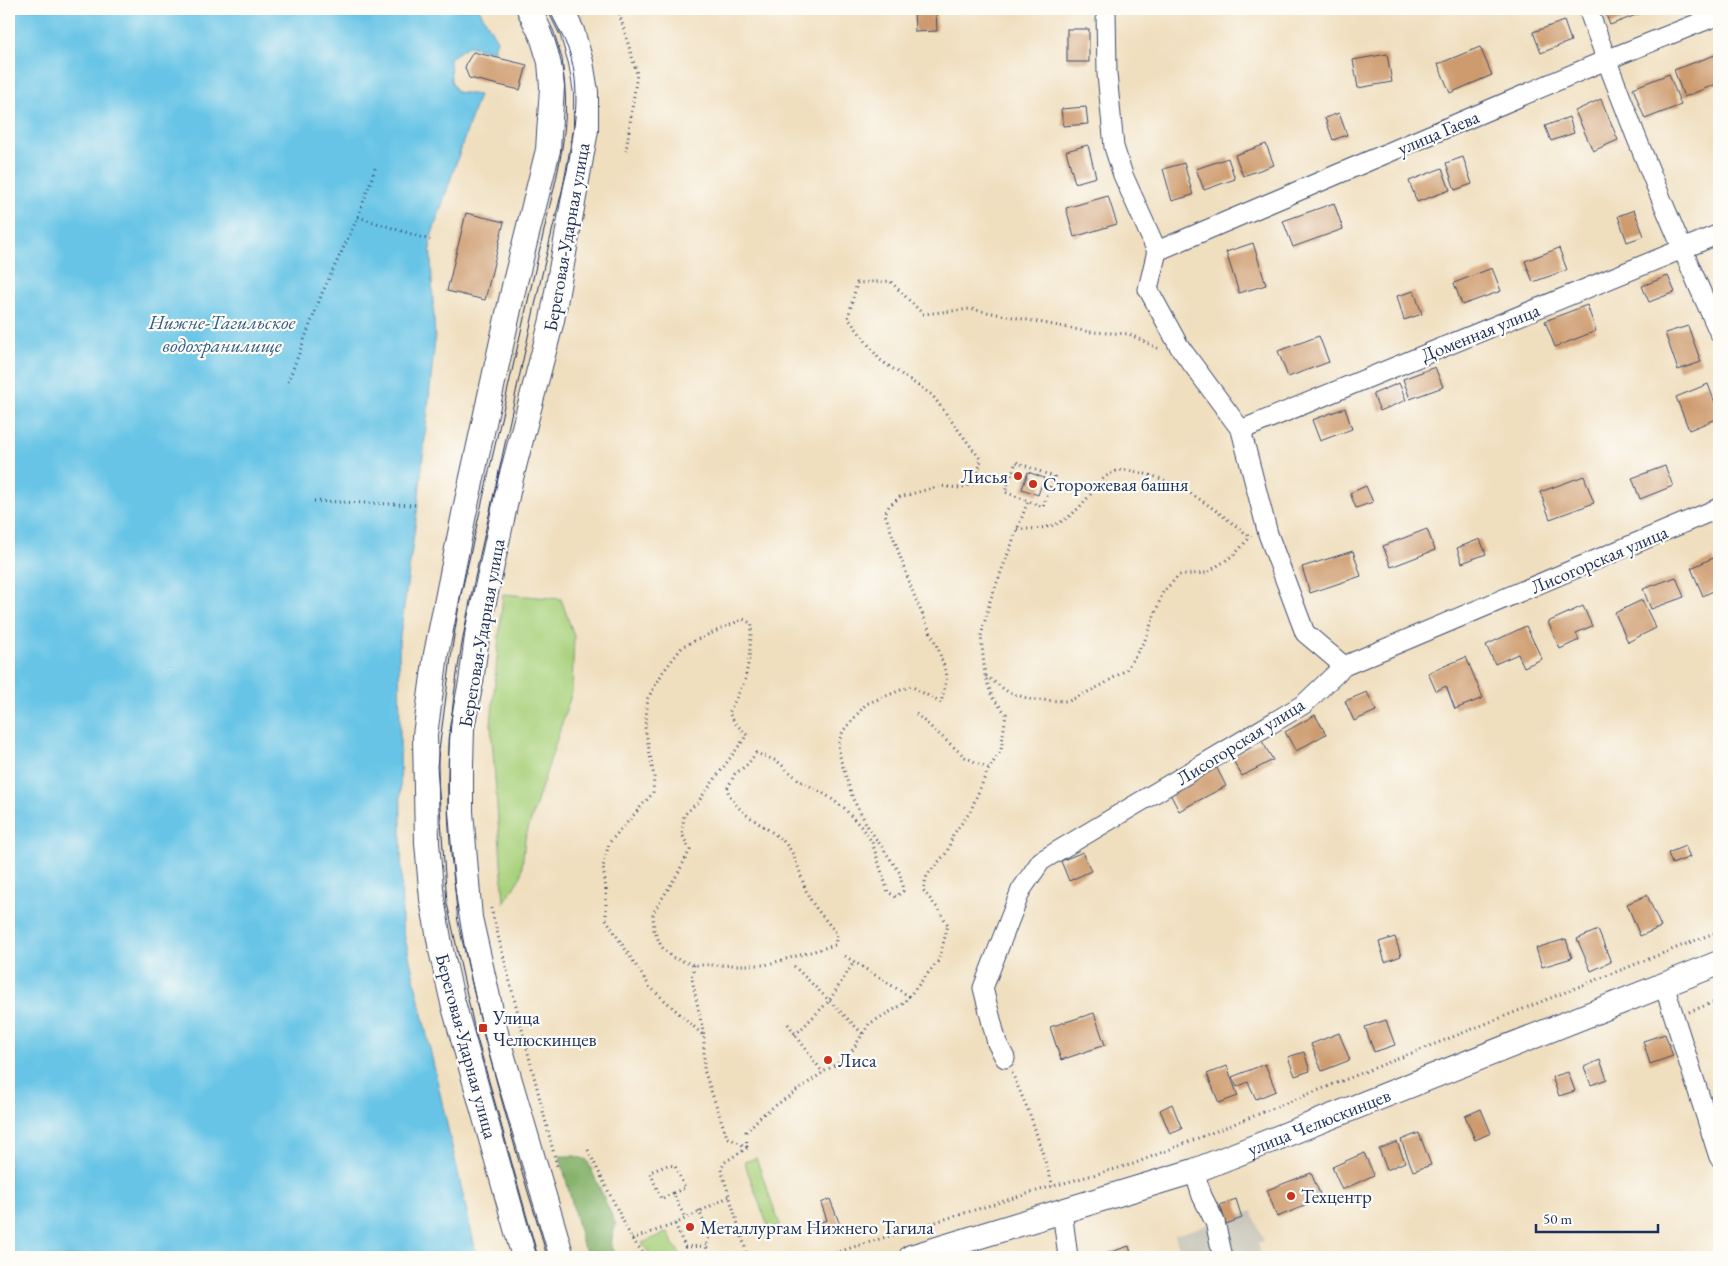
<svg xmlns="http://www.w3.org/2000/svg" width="1728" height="1266" viewBox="0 0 1728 1266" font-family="'EB Garamond',serif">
<rect width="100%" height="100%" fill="#fdfcf7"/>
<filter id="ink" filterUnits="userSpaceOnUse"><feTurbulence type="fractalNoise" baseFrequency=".02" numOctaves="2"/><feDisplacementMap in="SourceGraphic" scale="10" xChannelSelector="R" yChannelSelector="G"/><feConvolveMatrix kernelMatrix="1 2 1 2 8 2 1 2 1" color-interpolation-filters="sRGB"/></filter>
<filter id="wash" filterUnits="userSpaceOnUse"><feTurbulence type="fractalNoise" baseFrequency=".0096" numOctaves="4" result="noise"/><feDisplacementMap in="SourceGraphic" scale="20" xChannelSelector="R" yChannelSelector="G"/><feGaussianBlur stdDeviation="1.12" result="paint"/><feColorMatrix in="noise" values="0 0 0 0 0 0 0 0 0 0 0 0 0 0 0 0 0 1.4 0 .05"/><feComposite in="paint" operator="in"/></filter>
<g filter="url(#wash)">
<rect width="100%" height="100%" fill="#f0dfbf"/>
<!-- industrial -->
<path fill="#c7c5b8" d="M1252,1211L1264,1241L1258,1243L1261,1257H1181L1175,1235Z"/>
<!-- green -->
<g fill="#a9d17c" stroke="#62806d">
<path d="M503,594L561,599L574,636L572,692L525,839L521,876L504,903L491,724Z"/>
<path d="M756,1158L780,1225L769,1229L744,1162Z"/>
<path d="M668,1232L673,1244L683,1257H652L642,1243Z"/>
</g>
<!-- forest -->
<path fill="#86b36c" stroke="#507165" d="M560,1156H575L587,1160L616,1225C611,1240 609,1244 618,1257H590L583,1246Z"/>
<!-- water -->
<path fill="#68c4e6" stroke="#427aa2" d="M9,9H479L497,40L493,51L468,46L450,58L451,81L457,92L479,95L430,240L435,340L418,505L399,643L402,925L477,1257H9Z"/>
<g id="blocks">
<!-- building -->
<g fill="#ce9b6e">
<path d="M914,9H936L937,31L915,32Z"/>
<path d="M1604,9H1642L1644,12L1610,25Z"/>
<path d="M1564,21L1571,41L1541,53L1533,32Z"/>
<rect x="1067" y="29" width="22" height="33"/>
<path d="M1480,47L1492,75L1450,93L1438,64Z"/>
<path d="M473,52L527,65L520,90L469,78L465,68L467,62Z"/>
<path d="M1387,54L1392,82L1358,88L1353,60Z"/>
<path d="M1715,55L1719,65V83L1684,97L1674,70Z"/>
<path d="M1669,74L1681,105L1645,119L1633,88Z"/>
<path d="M1601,99L1618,140L1593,151L1575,111Z"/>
<path d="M1086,107L1088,124L1063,126L1061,109Z"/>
<path d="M1339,113L1347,135L1333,140L1325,118Z"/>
<path d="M1569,117L1574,133L1551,141L1545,126Z"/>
<path d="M1266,144L1274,165L1243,176L1235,155Z"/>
<path d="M1088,145L1096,177L1075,183L1066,151Z"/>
<path d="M1463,157L1472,184L1455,190L1446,163Z"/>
<path d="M1228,158L1235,179L1204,190L1196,169Z"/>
<path d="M1184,163L1193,195L1172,201L1163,169Z"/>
<path d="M1442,168L1450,190L1417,202L1409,181Z"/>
<path d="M1108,196L1117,224L1074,237L1066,208Z"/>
<path d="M1334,203L1343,229L1293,247L1283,221Z"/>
<path d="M1634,210L1644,236L1627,242L1618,216Z"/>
<path d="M466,213L504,222L485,300L447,291Z"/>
<path d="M1253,243L1266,285L1239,293L1226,252Z"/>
<path d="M1559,248L1567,270L1533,282L1525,261Z"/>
<path d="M1492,268L1501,291L1462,305L1454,283Z"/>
<path d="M1668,276L1675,292L1649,302L1642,286Z"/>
<path d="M1414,291L1422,314L1404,320L1397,296Z"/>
<path d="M1587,305L1596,331L1555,347L1545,321Z"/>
<path d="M1688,326L1701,362L1678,370L1665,333Z"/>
<path d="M1319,336L1329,362L1288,377L1278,351Z"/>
<path d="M1435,367L1443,387L1410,399L1403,379Z"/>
<path d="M1399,383L1406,400L1380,411L1373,394Z"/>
<path d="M1708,384L1719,414V418L1689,430L1676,397Z"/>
<path d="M1345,408L1352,429L1320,441L1312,420Z"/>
<path d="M1665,466L1673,486L1640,499L1632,478Z"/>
<path d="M1028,472L1044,478L1038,495L1022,489Z"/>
<path d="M1584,476L1594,503L1550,519L1540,492Z"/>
<path d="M1366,486L1373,502L1356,508L1350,493Z"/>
<path d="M1427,529L1435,550L1391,567L1383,546Z"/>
<path d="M1480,539L1486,554L1462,563L1457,548Z"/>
<path d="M1353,551L1361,576L1310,593L1302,567Z"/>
<path d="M1713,558L1719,572V588L1703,596L1691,568Z"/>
<path d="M1676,577L1684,597L1651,609L1643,589Z"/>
<path d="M1642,600L1656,628L1628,642L1615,613Z"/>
<path d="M1583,606L1592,626L1576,633L1579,640L1560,649L1548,622Z"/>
<path d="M1526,626L1542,659L1524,667L1518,654L1495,664L1486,645Z"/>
<path d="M1466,657L1483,698L1455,709L1446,686L1436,691L1428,673Z"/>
<path d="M1367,692L1376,711L1354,721L1345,701Z"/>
<path d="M1315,715L1326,734L1296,751L1285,732Z"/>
<path d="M1262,741L1273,760L1242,776L1231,757Z"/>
<path d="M1216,766L1226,786L1179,811L1169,792Z"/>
<path d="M1685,846L1690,857L1672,864L1668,853Z"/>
<path d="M1083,852L1091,871L1069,881L1061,861Z"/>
<path d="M1647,895L1661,927L1640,936L1627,904Z"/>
<path d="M1598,930L1611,962L1591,971L1577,939Z"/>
<path d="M1395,937L1401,956L1385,962L1379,942Z"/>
<path d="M1566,939L1572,958L1542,967L1536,948Z"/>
<path d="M1094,1013L1105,1045L1061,1060L1050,1027Z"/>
<path d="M1386,1020L1395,1045L1374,1052L1365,1027Z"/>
<path d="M1339,1033L1350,1060L1322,1071L1311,1044Z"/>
<path d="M1665,1034L1673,1056L1650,1064L1643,1041Z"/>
<path d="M1304,1052L1310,1071L1295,1076L1288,1057Z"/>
<path d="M1600,1060L1607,1079L1591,1085L1584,1067Z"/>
<path d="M1265,1064L1276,1091L1256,1099L1248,1082L1237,1087L1232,1077Z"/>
<path d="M1227,1066L1238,1096L1219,1103L1207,1074Z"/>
<path d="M1568,1072L1575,1091L1559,1096L1552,1077Z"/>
<path d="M1172,1104L1182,1129L1170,1134L1160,1110Z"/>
<path d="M1481,1109L1491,1133L1475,1140L1465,1116Z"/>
<path d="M1419,1133L1431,1165L1413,1171L1401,1140Z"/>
<path d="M1397,1142L1405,1162L1387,1170L1379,1149Z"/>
<path d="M1364,1153L1374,1175L1342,1190L1332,1167Z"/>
<path d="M1311,1173L1322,1199L1277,1217L1267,1190Z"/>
<path d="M830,1199L840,1225L815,1234L812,1225L827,1220L821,1203Z"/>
<path d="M1236,1199L1242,1218L1226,1224L1220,1205Z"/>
<path d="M1129,1246L1132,1257H1109L1108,1253Z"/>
</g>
</g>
</g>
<g filter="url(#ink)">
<use href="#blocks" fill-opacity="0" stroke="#3b496d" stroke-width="1"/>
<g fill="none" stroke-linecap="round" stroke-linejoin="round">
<defs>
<g id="minor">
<path d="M1106,9L1107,74L1114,147L1123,175L1157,251L1148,289L1179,346L1241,430L1268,534L1305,633L1344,666"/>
<path d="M1588,9C1627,118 1671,226 1719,332"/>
<path d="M1157,251L1606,60L1719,15"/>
<path d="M1241,430L1719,234"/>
<path d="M1664,985L1719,1157"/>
<path d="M1005,1058L997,1043L983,988L1021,890L1041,861L1304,704L1344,666L1719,508"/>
<path d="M1194,1171L1202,1196L1215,1222L1223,1257"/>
<path d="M1062,1211L1068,1257"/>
</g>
<g id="major">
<path d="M561,9L572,31L581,62L586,92V130L552,320L511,478L478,629L471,682L462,728L461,765V812L470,918L497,1037L562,1257"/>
<path d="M524,1257L453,1003L441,950L432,899L427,843L425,735L436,654L464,514L515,282L548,150L552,87L550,62L542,36L529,9"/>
<path id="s1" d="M911,1257L1194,1171L1719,963"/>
</g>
</defs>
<!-- minor casing -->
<use href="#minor" stroke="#3b496d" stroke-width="21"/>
<!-- major casing -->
<use href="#major" stroke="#3b496d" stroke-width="26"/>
<!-- path -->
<g stroke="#3b496d" stroke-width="3" stroke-dasharray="1 4" stroke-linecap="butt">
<path d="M618,9L637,74L626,151"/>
<path d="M358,217L430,240"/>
<path d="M288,382L323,291L358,217L376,166"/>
<path d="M314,501L418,505"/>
<path d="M1017,529C1054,530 1067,523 1090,495C1095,489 1101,479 1108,475C1119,468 1129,470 1141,473C1183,482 1215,510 1249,536"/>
<path d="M986,676L1008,692L1033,700L1069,701L1102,685L1126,670L1145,640L1163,592L1179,575L1206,573L1233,556L1251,536"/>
<path d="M916,714L965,757L989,769"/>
<path d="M491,908L557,1166"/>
<path d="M845,956L910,997"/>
<path d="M694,965L692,979L704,1036"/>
<path d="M794,966L863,1034"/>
<path d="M1689,1012L1719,1000"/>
<path d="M788,1024L823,1073"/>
<path d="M795,1035L829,1001L854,962"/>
<path d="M1012,1073L1031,1117L1053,1186"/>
<path d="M747,1147L727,1137L704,1070V1036L650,987L616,935L606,919V889L603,867L609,843L653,793L654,777L645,727L648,698L663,672L683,646L743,619L752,624L749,659L745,680L729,713L735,723L747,735L698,802L684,815L682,834L690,850L678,873L653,913L654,930L661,946L671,957L694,965H765L835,945L837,934C828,922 816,910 809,897C800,880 799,856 783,841C765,824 736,815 727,789L735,774L748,764L756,753L777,761L800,781L826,795L844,808L863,829L872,842L888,892L896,897L903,891L900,873L868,827L853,799L841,761L838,745L843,731L866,704L911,686L941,703L947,676L939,651L915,598L885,514L889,506L900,497L940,486L960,488L976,483L981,460L932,395L880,360L848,318L857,283L890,281L923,314L971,309L1090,332L1129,334L1161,350"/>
<path d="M747,1147L746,1132L762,1115L825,1071L848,1057L869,1024L902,1005L939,960L948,925L939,910L923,890L927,875L947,852L953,835L970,812L987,772L1001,750L1006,714L992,697L985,675L981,636L990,601L1028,501L1043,507L1054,477L1016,462L1005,492L1028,501"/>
<path d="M747,1148L725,1162L721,1169L748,1257"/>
<path d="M588,1150L632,1239L647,1257"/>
<path d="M673,1193L661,1199L650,1172L668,1165L675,1166L685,1188L673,1193L685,1218"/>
<path d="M699,1210L709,1237L706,1246L710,1257"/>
<path d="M675,1224L685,1247L706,1246"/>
<path d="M632,1239L675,1224L730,1196"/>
<path d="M821,1257L1053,1186L1133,1164L1719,931"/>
</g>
<!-- minor -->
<use href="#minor" stroke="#fff" stroke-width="19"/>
<!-- major -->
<use href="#major" stroke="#fff" stroke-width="24"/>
<!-- tram -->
<g stroke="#1b2f5e" stroke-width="1">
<path d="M538,1257L475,1031L447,903L437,766L453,642L460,599L548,213C564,149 577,91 550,27"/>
<path d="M547,1257C540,1228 530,1200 522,1172C490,1059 456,945 449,828C441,709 472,591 498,476C520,374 541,272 567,171C574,131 582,90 569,51C564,37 555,23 549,9"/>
</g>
</g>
</g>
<!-- markers -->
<g fill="#c8321e" stroke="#fdfcf7" stroke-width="2">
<circle cx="1018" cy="476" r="5"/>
<circle cx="1033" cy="484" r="5"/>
<rect x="478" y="1023" width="10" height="10" rx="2.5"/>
<circle cx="828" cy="1060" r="5"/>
<circle cx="1291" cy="1196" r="5"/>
<circle cx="690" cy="1227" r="5"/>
</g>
<g text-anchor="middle" stroke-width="4.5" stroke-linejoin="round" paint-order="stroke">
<!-- street labels -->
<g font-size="19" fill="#1b2f5e" stroke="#fdfcf7">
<text transform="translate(1438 132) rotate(-23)" y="7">улица Гаева</text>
<text transform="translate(566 237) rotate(-80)" y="7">Береговая-Ударная улица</text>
<text transform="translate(1480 332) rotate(-22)" y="7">Доменная улица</text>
<text transform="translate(1599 559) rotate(-23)" y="7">Лисогорская улица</text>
<text transform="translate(481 633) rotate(-80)" y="7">Береговая-Ударная улица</text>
<text transform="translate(1240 741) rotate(-32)" y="7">Лисогорская улица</text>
<text transform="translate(467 1046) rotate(75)" y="7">Береговая-Ударная улица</text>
<text dy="7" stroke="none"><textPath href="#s1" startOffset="430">улица Челюскинцев</textPath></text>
</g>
<!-- poi labels -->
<g font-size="19" fill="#1b2f5e" stroke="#fdfcf7" text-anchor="start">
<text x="1008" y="483" text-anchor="end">Лисья</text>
<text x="1043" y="491">Сторожевая башня</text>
<text x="493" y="1024">Улица<tspan x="493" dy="22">Челюскинцев</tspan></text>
<text x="838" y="1067">Лиса</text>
<text x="1301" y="1203">Техцентр</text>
<text x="700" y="1234">Металлургам Нижнего Тагила</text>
</g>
<!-- water labels -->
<g font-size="20" font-style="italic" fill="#325c87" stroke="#fdfcf7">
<text x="222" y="329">Нижне-Тагильское<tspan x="222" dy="23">водохранилище</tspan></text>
</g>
</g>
<!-- margin -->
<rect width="1728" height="1266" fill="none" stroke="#fdfcf7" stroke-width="30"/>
<!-- scale -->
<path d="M1536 1224v8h122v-8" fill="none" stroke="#1b2f5e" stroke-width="2.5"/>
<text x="1543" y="1224" font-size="15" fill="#1b2f5e" stroke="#fdfcf7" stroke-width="4" paint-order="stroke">50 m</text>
</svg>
